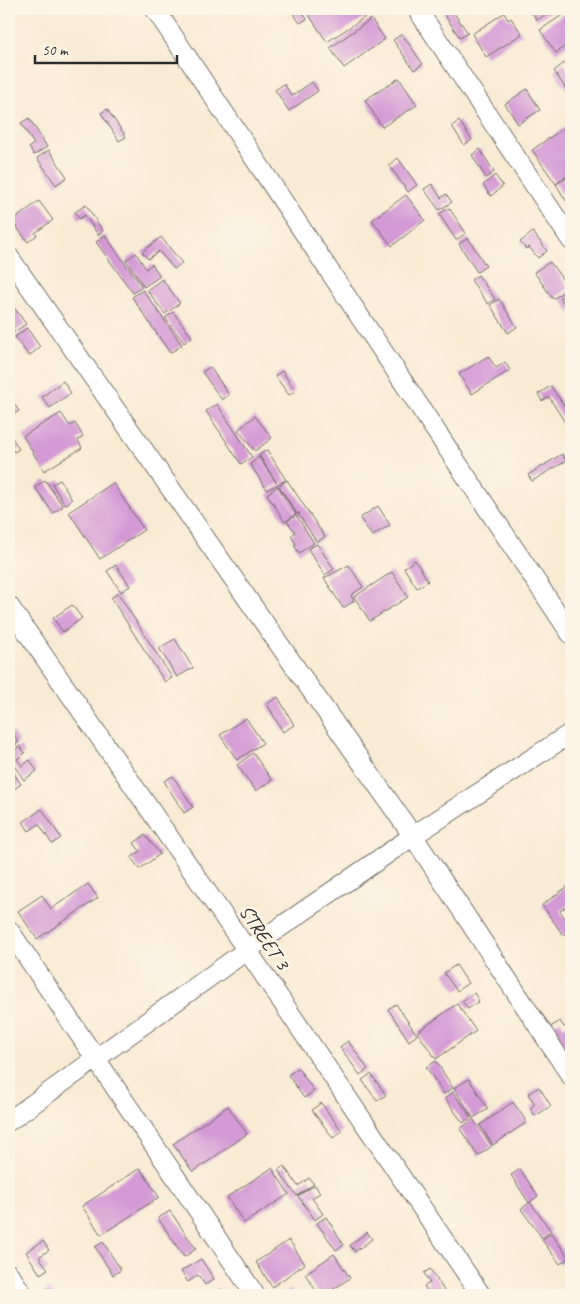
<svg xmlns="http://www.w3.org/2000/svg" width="580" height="1304" viewBox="0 0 580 1304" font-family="Caveat,sans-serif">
<rect width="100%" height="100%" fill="#fcf5e5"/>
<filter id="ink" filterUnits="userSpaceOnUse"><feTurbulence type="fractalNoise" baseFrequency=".02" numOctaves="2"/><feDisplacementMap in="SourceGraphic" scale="10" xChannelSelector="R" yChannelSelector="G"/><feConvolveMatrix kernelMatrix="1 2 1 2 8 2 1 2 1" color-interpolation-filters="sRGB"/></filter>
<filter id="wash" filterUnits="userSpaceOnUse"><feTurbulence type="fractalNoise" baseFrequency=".0096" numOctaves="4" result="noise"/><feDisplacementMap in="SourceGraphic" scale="20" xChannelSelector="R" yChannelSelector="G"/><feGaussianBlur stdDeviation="1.12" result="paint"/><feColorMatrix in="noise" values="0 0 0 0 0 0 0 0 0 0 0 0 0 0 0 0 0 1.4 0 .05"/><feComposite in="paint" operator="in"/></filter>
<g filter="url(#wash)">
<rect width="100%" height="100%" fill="#f8ebd4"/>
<g id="blocks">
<!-- building -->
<g fill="#d39ad5">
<path d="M290,9H300L307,19L300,23Z"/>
<path d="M319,9H360L365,17L327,42L309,15Z"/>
<path d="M446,9H451L468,33L460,38L442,11Z"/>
<path d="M529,9H554L537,20Z"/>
<path d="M571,9V42L556,53L540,30Z"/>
<path d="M504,13L508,20L511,18L522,34L486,57L472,34Z"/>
<path d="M371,19L385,39L344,68L330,48Z"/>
<path d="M402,34L423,64L414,70L393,40Z"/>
<path d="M564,63L571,74V86L566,89L554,71Z"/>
<path d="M399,78L417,105L382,127L365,100Z"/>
<path d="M312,82L318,91L289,111L275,90L284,84L292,96Z"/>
<path d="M527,89L540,110L518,124L505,104Z"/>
<path d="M107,109L126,137L119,141L101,113Z"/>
<path d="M29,118L47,147L34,155L29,147L34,144L21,123Z"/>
<path d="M459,121L472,140L464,145L452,126Z"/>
<path d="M571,123V173L556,184L532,150Z"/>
<path d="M480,149L494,172L486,178L472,155Z"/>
<path d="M49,150L67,177L56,185L37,158Z"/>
<path d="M398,158L417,185L408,192L389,165Z"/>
<path d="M495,175L503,186L491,196L483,185Z"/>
<path d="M571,175V209L556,184Z"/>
<path d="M432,184L441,198L446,194L452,202L439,210L424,189Z"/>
<path d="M406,195L425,220L392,246L372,220Z"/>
<path d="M39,201L53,220L35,233L37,235L28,242L12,221Z"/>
<path d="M86,205L103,231L98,235L85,215L79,219L75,212Z"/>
<path d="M449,208L466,233L456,240L439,214Z"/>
<path d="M533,232L547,251L538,258L529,247L526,249L520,242Z"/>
<path d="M105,235L142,287L133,293L96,242Z"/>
<path d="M161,237L182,263L174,269L159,251L148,259L142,252Z"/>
<path d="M468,238L486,266L477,272L459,244Z"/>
<path d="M136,253L146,269L152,264L160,276L144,287L126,260Z"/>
<path d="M550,262L569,288L553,299L534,272Z"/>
<path d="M478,275L495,299L488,304L471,280Z"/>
<path d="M162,279L180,303L165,314L147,290Z"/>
<path d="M143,290L182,345L170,353L132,297Z"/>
<path d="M571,290V314L560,298Z"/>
<path d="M499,299L517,327L508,333L490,305Z"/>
<path d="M13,306L26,324L14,332L9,325V309Z"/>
<path d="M173,312L192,337L184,343L165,318Z"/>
<path d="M27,328L40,347L29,356L15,337Z"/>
<path d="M488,356L496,368L505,362L510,370L472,394L459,374Z"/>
<path d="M210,367L229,395L222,400L202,372Z"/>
<path d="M282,371L295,391L289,395L275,376Z"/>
<path d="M63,381L71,393L50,408L42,397Z"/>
<path d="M551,386L571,416V432L549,397L542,401L538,394Z"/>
<path d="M9,396L19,411L9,417Z"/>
<path d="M217,404L252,457L241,464L206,411Z"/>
<path d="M61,413L70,426L75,423L83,436L78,440L82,448L44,471L23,436Z"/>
<path d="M255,416L272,438L255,451L238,430Z"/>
<path d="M9,433L19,449L14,452L9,444Z"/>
<path d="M267,450L286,480L267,490L250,464L259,457L276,482L259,455Z"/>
<path d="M562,454L566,461L532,481L528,475Z"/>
<path d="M45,480L63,506L53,513L35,487Z"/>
<path d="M60,480L72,500L65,505L52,484Z"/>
<path d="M287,480L325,537L317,542L298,514L300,513L297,514L279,486Z"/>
<path d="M113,483L144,530L100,559L69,512Z"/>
<path d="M278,486L296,514L285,522L267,494Z"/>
<path d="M378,506L390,525L372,536L360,518Z"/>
<path d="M296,515L314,543L299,553L294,545L296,544L291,536L295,532L287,521Z"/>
<path d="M317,544L334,569L325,575L308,549Z"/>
<path d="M415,560L428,581L417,588L404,568Z"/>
<path d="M116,565L130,586L121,592L107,571Z"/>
<path d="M349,565L363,587L351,595L354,601L343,608L324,578Z"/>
<path d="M392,572L408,597L370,621L354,597Z"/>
<path d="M118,593L172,678L165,682L111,598Z"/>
<path d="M72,605L82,618L63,632L53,618Z"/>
<path d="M175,639L193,668L177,677L159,648Z"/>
<path d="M278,697L294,725L283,732L267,704Z"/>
<path d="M246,718L263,743L237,760L220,735Z"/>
<path d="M12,732L19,742L9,750V735Z"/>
<path d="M20,746L25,753L17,759L22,766L30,760L37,771L24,780L9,758V754Z"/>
<path d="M253,753L272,780L256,791L237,765Z"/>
<path d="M9,766L21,784L14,789L9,782Z"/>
<path d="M173,776L193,807L184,813L164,781Z"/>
<path d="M42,809L61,838L52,844L39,824L29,831L23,822Z"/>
<path d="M145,835L160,854L140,869L131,858L140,851L134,843Z"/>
<path d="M88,884L98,898L37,939L18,911L42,895L51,909Z"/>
<path d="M571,884V903L560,911L571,927V930L563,935L542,905Z"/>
<path d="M456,965L468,983L457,991L444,973Z"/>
<path d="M474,993L479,1001L468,1009L462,1001Z"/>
<path d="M396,1004L417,1035L409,1041L388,1009Z"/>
<path d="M457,1004L476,1031L436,1059L417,1032Z"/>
<path d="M560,1021L564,1027L571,1022V1049L566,1053L549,1028Z"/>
<path d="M348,1041L368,1069L360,1075L340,1047Z"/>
<path d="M436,1061L453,1088L444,1094L426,1067Z"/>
<path d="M298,1068L314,1091L304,1098L288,1075Z"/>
<path d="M371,1074L386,1095L377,1101L362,1080Z"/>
<path d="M469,1079L488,1109L473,1118L454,1088Z"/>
<path d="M539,1087L551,1106L535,1116L530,1108L535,1104L528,1094Z"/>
<path d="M453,1092L471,1117L463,1123L445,1098Z"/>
<path d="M513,1102L527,1122L493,1145L480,1125Z"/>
<path d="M321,1103L342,1131L333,1138L312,1110Z"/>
<path d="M228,1106L247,1134L193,1172L173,1144Z"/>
<path d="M473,1119L492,1146L478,1156L460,1129Z"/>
<path d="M284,1166L298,1186L309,1178L314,1184L297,1196L278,1170Z"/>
<path d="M140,1168L159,1197L101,1235L82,1206Z"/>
<path d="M272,1168L289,1194L244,1223L227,1197Z"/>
<path d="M520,1169L538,1196L529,1203L511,1175Z"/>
<path d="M315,1185L320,1193L312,1198L323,1214L315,1220L298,1196Z"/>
<path d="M530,1202L551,1231L542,1238L521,1209Z"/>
<path d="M170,1211L196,1249L184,1257L158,1218Z"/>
<path d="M326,1217L344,1245L336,1250L317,1223Z"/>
<path d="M367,1232L372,1239L355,1252L350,1245Z"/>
<path d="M551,1233L569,1258L560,1264L542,1240Z"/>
<path d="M289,1240L305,1264L272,1287L256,1262Z"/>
<path d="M43,1241L49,1250L39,1257L48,1269L40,1274L26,1252Z"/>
<path d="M103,1242L121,1270L113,1275L95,1247Z"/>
<path d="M334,1254L350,1278L325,1295H319L305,1274Z"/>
<path d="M201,1259L214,1279L205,1285L198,1275L188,1282L181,1271Z"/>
<path d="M430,1269L447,1295H430L424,1286L430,1283L424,1273Z"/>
<path d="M49,1288L55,1295H40Z"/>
<path d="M221,1289L225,1295H215L214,1294Z"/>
<path d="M290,1289L295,1295H281Z"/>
</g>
</g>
</g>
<g filter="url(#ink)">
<use href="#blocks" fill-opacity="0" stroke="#736e66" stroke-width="1"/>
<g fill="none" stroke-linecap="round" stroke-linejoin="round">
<defs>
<g id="minor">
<path d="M155,9L571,634"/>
<path d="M417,9L571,240"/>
<path d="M9,257L413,836L571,1076"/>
<path d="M9,606L247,950L481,1295"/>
<path d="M9,930L255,1295"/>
<path d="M9,1121L247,950L413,836L571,733"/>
<path d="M9,1274L23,1295"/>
</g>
</defs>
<!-- minor casing -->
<use href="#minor" stroke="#736e66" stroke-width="21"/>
<!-- minor -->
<use href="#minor" stroke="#fff" stroke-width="19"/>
</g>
</g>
<g text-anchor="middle" stroke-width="5" stroke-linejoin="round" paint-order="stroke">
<!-- street labels -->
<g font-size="20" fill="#2b2b2b" stroke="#fcf5e5">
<text transform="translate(265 937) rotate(56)" y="7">STREET 3</text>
</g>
</g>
<!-- margin -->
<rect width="580" height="1304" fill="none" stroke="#fcf5e5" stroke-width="30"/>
<!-- scale -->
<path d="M35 55v8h142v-8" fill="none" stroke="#2b2b2b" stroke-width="2.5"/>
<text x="42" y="55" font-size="15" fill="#2b2b2b" stroke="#fcf5e5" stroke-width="4" paint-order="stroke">50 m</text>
</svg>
